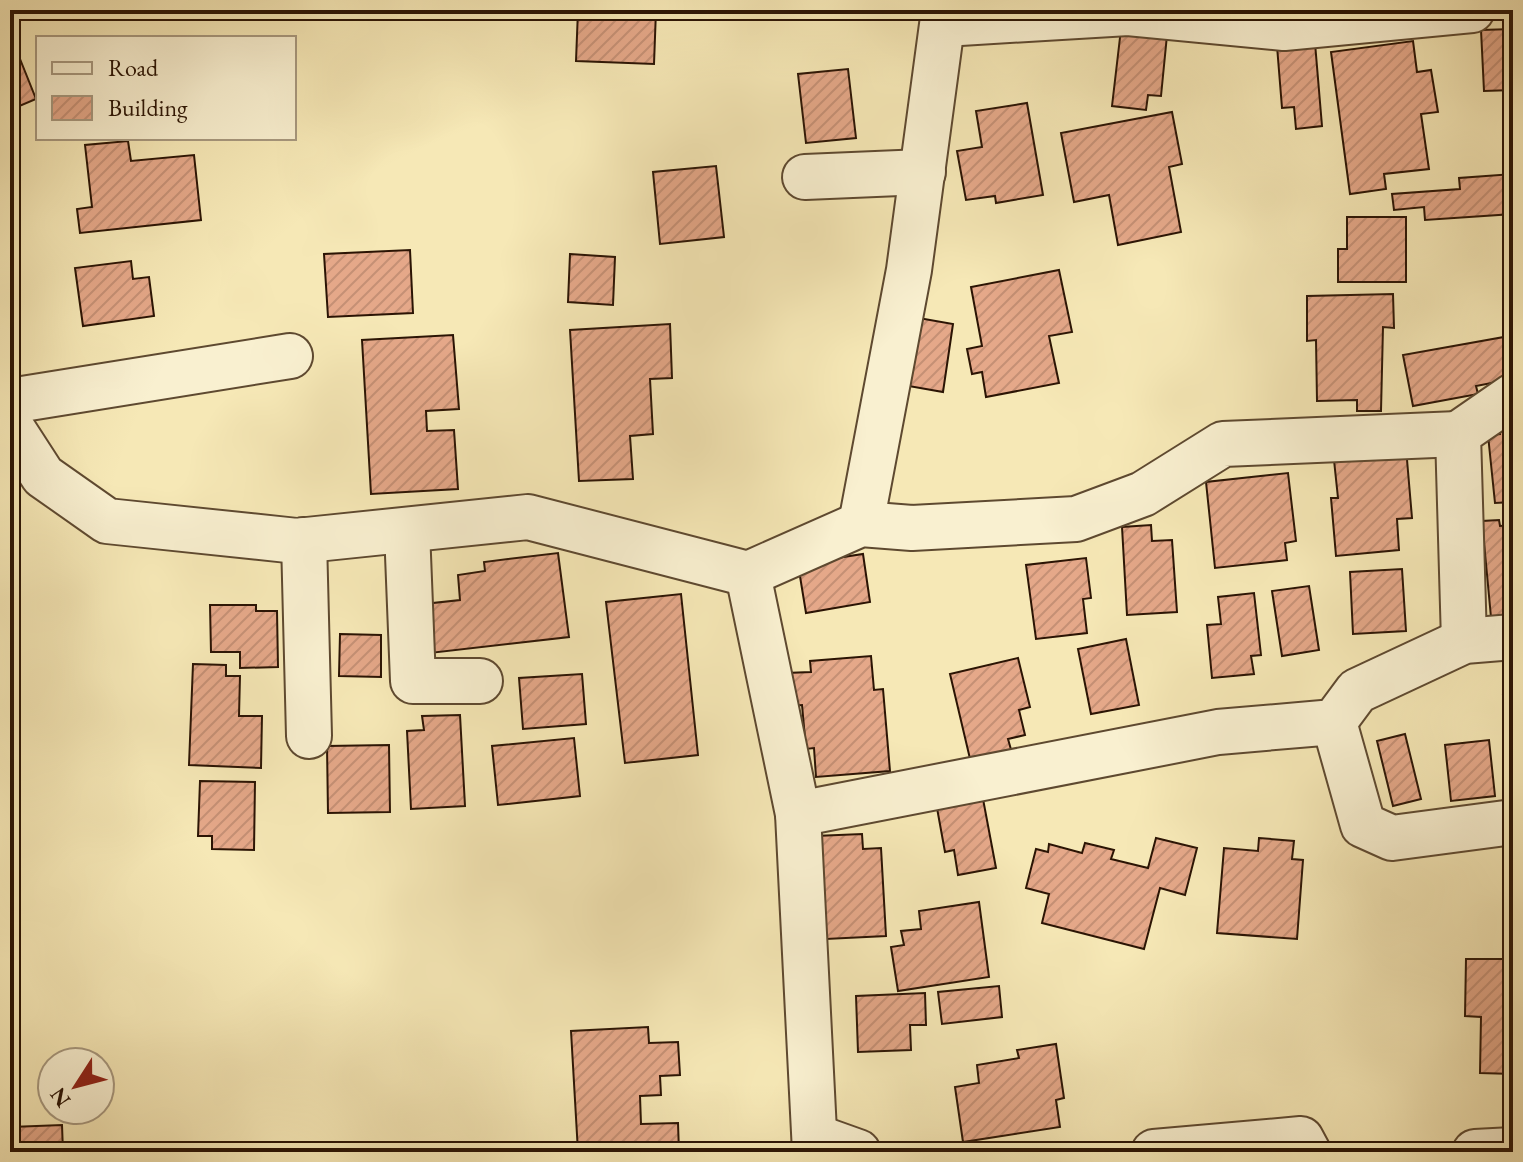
<svg xmlns="http://www.w3.org/2000/svg" width="1523" height="1162" viewBox="0 0 1523 1162" font-family="'EB Garamond',serif">
<defs>
<pattern id="building-hatch" width="6" height="6" patternUnits="userSpaceOnUse" patternTransform="scale(2)"><rect width="6" height="6" fill="#e5a889"/><path d="M-1 1l2-2M0 6l6-6M5 7l2-2" fill="none" stroke="#c59075"/></pattern>
</defs>
<rect width="100%" height="100%" fill="#f6e8b6"/>
<filter id="stains"><feTurbulence type="fractalNoise" baseFrequency=".0025" numOctaves="4"/><feColorMatrix values="0 0 0 0 .2 0 0 0 0 .09 0 0 0 0 .02 0 0 0 .5 -.17"/></filter>
<radialGradient id="worn" r=".72"><stop offset=".6" stop-color="#630" stop-opacity="0"/><stop offset="1" stop-color="#630" stop-opacity=".3"/></radialGradient>
<!-- building -->
<g fill="url(#building-hatch)" stroke="#2b1404" stroke-width="2">
<path d="M578,10H656L654,64L576,61Z"/>
<path d="M1121,29L1167,35L1161,96L1148,95L1146,110L1112,106Z"/>
<path d="M1513,29V90L1484,91L1481,30Z"/>
<path d="M10,34L36,99L10,110Z"/>
<path d="M1413,41L1417,72L1431,70L1438,112L1421,114L1429,169L1384,174L1386,189L1350,194L1331,52Z"/>
<path d="M1315,43L1322,126L1296,129L1294,107L1282,108L1277,46Z"/>
<path d="M848,69L856,138L806,143L798,74Z"/>
<path d="M1027,103L1043,195L996,203L995,196L966,200L957,151L982,147L976,111Z"/>
<path d="M1172,112L1182,164L1169,167L1181,232L1118,245L1109,195L1074,202L1061,133Z"/>
<path d="M128,141L131,161L194,155L201,220L80,233L77,209L92,207L85,145Z"/>
<path d="M716,166L724,237L660,244L653,172Z"/>
<path d="M1513,174V214L1425,220L1424,207L1394,210L1392,194L1460,189L1459,178Z"/>
<path d="M1347,217H1406V282H1338V249H1347Z"/>
<path d="M410,250L413,313L328,317L324,254Z"/>
<path d="M570,254L615,257L613,305L568,302Z"/>
<path d="M131,261L133,279L149,277L154,316L83,326L75,268Z"/>
<path d="M1059,270L1072,332L1049,336L1059,383L986,397L982,372L972,374L967,349L982,346L971,287Z"/>
<path d="M1393,294L1394,328L1383,327L1381,411H1357V400L1317,401L1316,340L1307,341V296Z"/>
<path d="M913,317L953,324L943,392L903,385Z"/>
<path d="M670,324L672,378L650,379L653,434L630,436L633,479L579,481L570,330Z"/>
<path d="M453,335L459,409L426,411L427,431L454,430L458,489L371,494L362,340Z"/>
<path d="M1504,337L1512,379L1476,386L1478,394L1413,406L1403,355Z"/>
<path d="M1513,424V502L1495,503L1488,435L1500,434L1499,425Z"/>
<path d="M1406,448L1412,518L1397,519L1399,550L1336,556L1331,498H1338L1334,460Z"/>
<path d="M1288,473L1296,541L1285,543L1287,560L1215,568L1206,482Z"/>
<path d="M1499,520L1500,526L1513,525V626L1492,628L1482,521Z"/>
<path d="M1151,525L1152,541L1172,540L1177,612L1127,615L1122,527Z"/>
<path d="M558,553L569,637L430,653L424,604L460,600L458,575L485,571L484,562Z"/>
<path d="M863,554L870,602L806,613L798,564Z"/>
<path d="M1086,558L1091,598L1083,599L1087,633L1036,639L1026,565Z"/>
<path d="M1402,569L1406,631L1353,634L1350,572Z"/>
<path d="M1309,586L1319,650L1282,656L1272,591Z"/>
<path d="M1254,593L1261,655L1251,656L1254,674L1212,678L1207,625L1221,624L1218,597Z"/>
<path d="M681,594L698,755L625,763L606,602Z"/>
<path d="M210,605H256V611H277L278,667L240,668V652H211Z"/>
<path d="M340,634L381,635V677L339,676Z"/>
<path d="M1126,639L1139,705L1091,714L1078,649Z"/>
<path d="M871,656L874,690L883,689L890,771L816,777L814,748L806,749L802,705L789,706L786,673L811,672L810,661Z"/>
<path d="M1018,658L1030,707L1019,710L1025,735L1008,739L1012,753L971,763L950,674Z"/>
<path d="M193,664L226,665V676H240L239,716H262L261,768L189,765Z"/>
<path d="M582,674L586,724L523,729L519,678Z"/>
<path d="M1513,694V743H1508L1503,695Z"/>
<path d="M460,715L465,806L411,809L407,731L424,730L422,716Z"/>
<path d="M1405,734L1421,799L1393,806L1377,741Z"/>
<path d="M574,738L580,796L498,805L492,746Z"/>
<path d="M1489,740L1495,796L1451,801L1445,745Z"/>
<path d="M389,745L390,812L328,813L327,746Z"/>
<path d="M200,781L255,782L254,850L212,849V836H198Z"/>
<path d="M983,799L996,868L958,875L954,850L945,852L937,808Z"/>
<path d="M862,834L863,849L881,848L886,936L826,939L815,836Z"/>
<path d="M1156,838L1197,848L1185,895L1160,888L1144,949L1042,923L1049,894L1026,888L1036,849L1048,852L1049,844L1082,853L1085,843L1114,850L1111,859L1148,868Z"/>
<path d="M1259,838L1294,841L1292,859L1303,860L1297,939L1217,933L1224,848L1258,851Z"/>
<path d="M979,902L989,977L898,991L891,947L904,945L901,931L921,929L919,911Z"/>
<path d="M1466,959H1513V1074L1480,1073L1481,1017L1465,1016Z"/>
<path d="M999,986L1002,1017L942,1024L938,992Z"/>
<path d="M925,993L926,1025H910L911,1050L858,1052L856,996Z"/>
<path d="M648,1027L649,1043L678,1042L680,1075L660,1076L661,1095L640,1096L641,1124L678,1123L679,1152H578L571,1031Z"/>
<path d="M1056,1044L1064,1098L1056,1100L1060,1127L963,1142L955,1087L979,1083L977,1065L1019,1058L1017,1050Z"/>
<path d="M62,1125L63,1152H12L11,1127Z"/>
</g>
<g fill="none" stroke-linecap="round" stroke-linejoin="round">
<defs>
<g id="minor">
<path d="M944,24L1128,13L1284,28L1472,10"/>
<path d="M805,177L923,172"/>
<path d="M10,401L290,356"/>
<path d="M10,425L43,476L107,521L297,541L528,517L748,574L861,524L912,528L1076,519L1143,494L1223,444L1458,434"/>
<path d="M861,524L909,270L944,10"/>
<path d="M407,530L413,681H480"/>
<path d="M304,540L309,736"/>
<path d="M748,574L798,814L815,1152"/>
<path d="M1464,641L1458,434L1513,396"/>
<path d="M1334,722L1363,825L1392,838L1513,822"/>
<path d="M798,814L1218,732L1334,722L1357,691L1464,641L1513,637"/>
<path d="M816,1137L858,1152"/>
<path d="M1154,1152L1301,1139L1308,1152"/>
<path d="M1475,1152L1513,1150"/>
</g>
</defs>
<!-- minor casing -->
<use href="#minor" stroke="#5e4930" stroke-width="48"/>
<!-- minor -->
<use href="#minor" stroke="#f9f0d0" stroke-width="44"/>
</g>
<!-- margin -->
<rect width="1523" height="1162" fill="none" stroke="#f6e8b6" stroke-width="40"/>
<rect x="12" y="12" width="1499" height="1138" fill="none" stroke="#2b1404" stroke-width="4"/>
<rect x="20" y="20" width="1483" height="1122" fill="none" stroke="#2b1404" stroke-width="2"/>
<!-- legend -->
<rect x="36" y="36" width="260" height="104" fill="#f9f0d0" stroke="#a7987e" stroke-width="2"/>
<rect x="52" y="62" width="40" height="12" fill="#f9f0d0" stroke="#a7987e" stroke-width="2"/>
<text x="108" y="76" font-size="24" fill="#2b1404">Road</text>
<rect x="52" y="96" width="40" height="24" fill="url(#building-hatch)" stroke="#a7987e" stroke-width="2"/>
<text x="108" y="116" font-size="24" fill="#2b1404">Building</text>
<!-- north arrow -->
<g transform="translate(76 1086) rotate(234)"><circle r="38" fill="#f9f0d0" stroke="#a7987e" stroke-width="2"/>
<path d="M0-6L14 30L0 20L-14 30Z" fill="#8f2418"/>
<text y="-12" font-size="22" font-weight="bold" text-anchor="middle" fill="#2b1404">N</text>
</g>
<rect width="100%" height="100%" filter="url(#stains)"/>
<rect width="100%" height="100%" fill="url(#worn)"/>
</svg>
